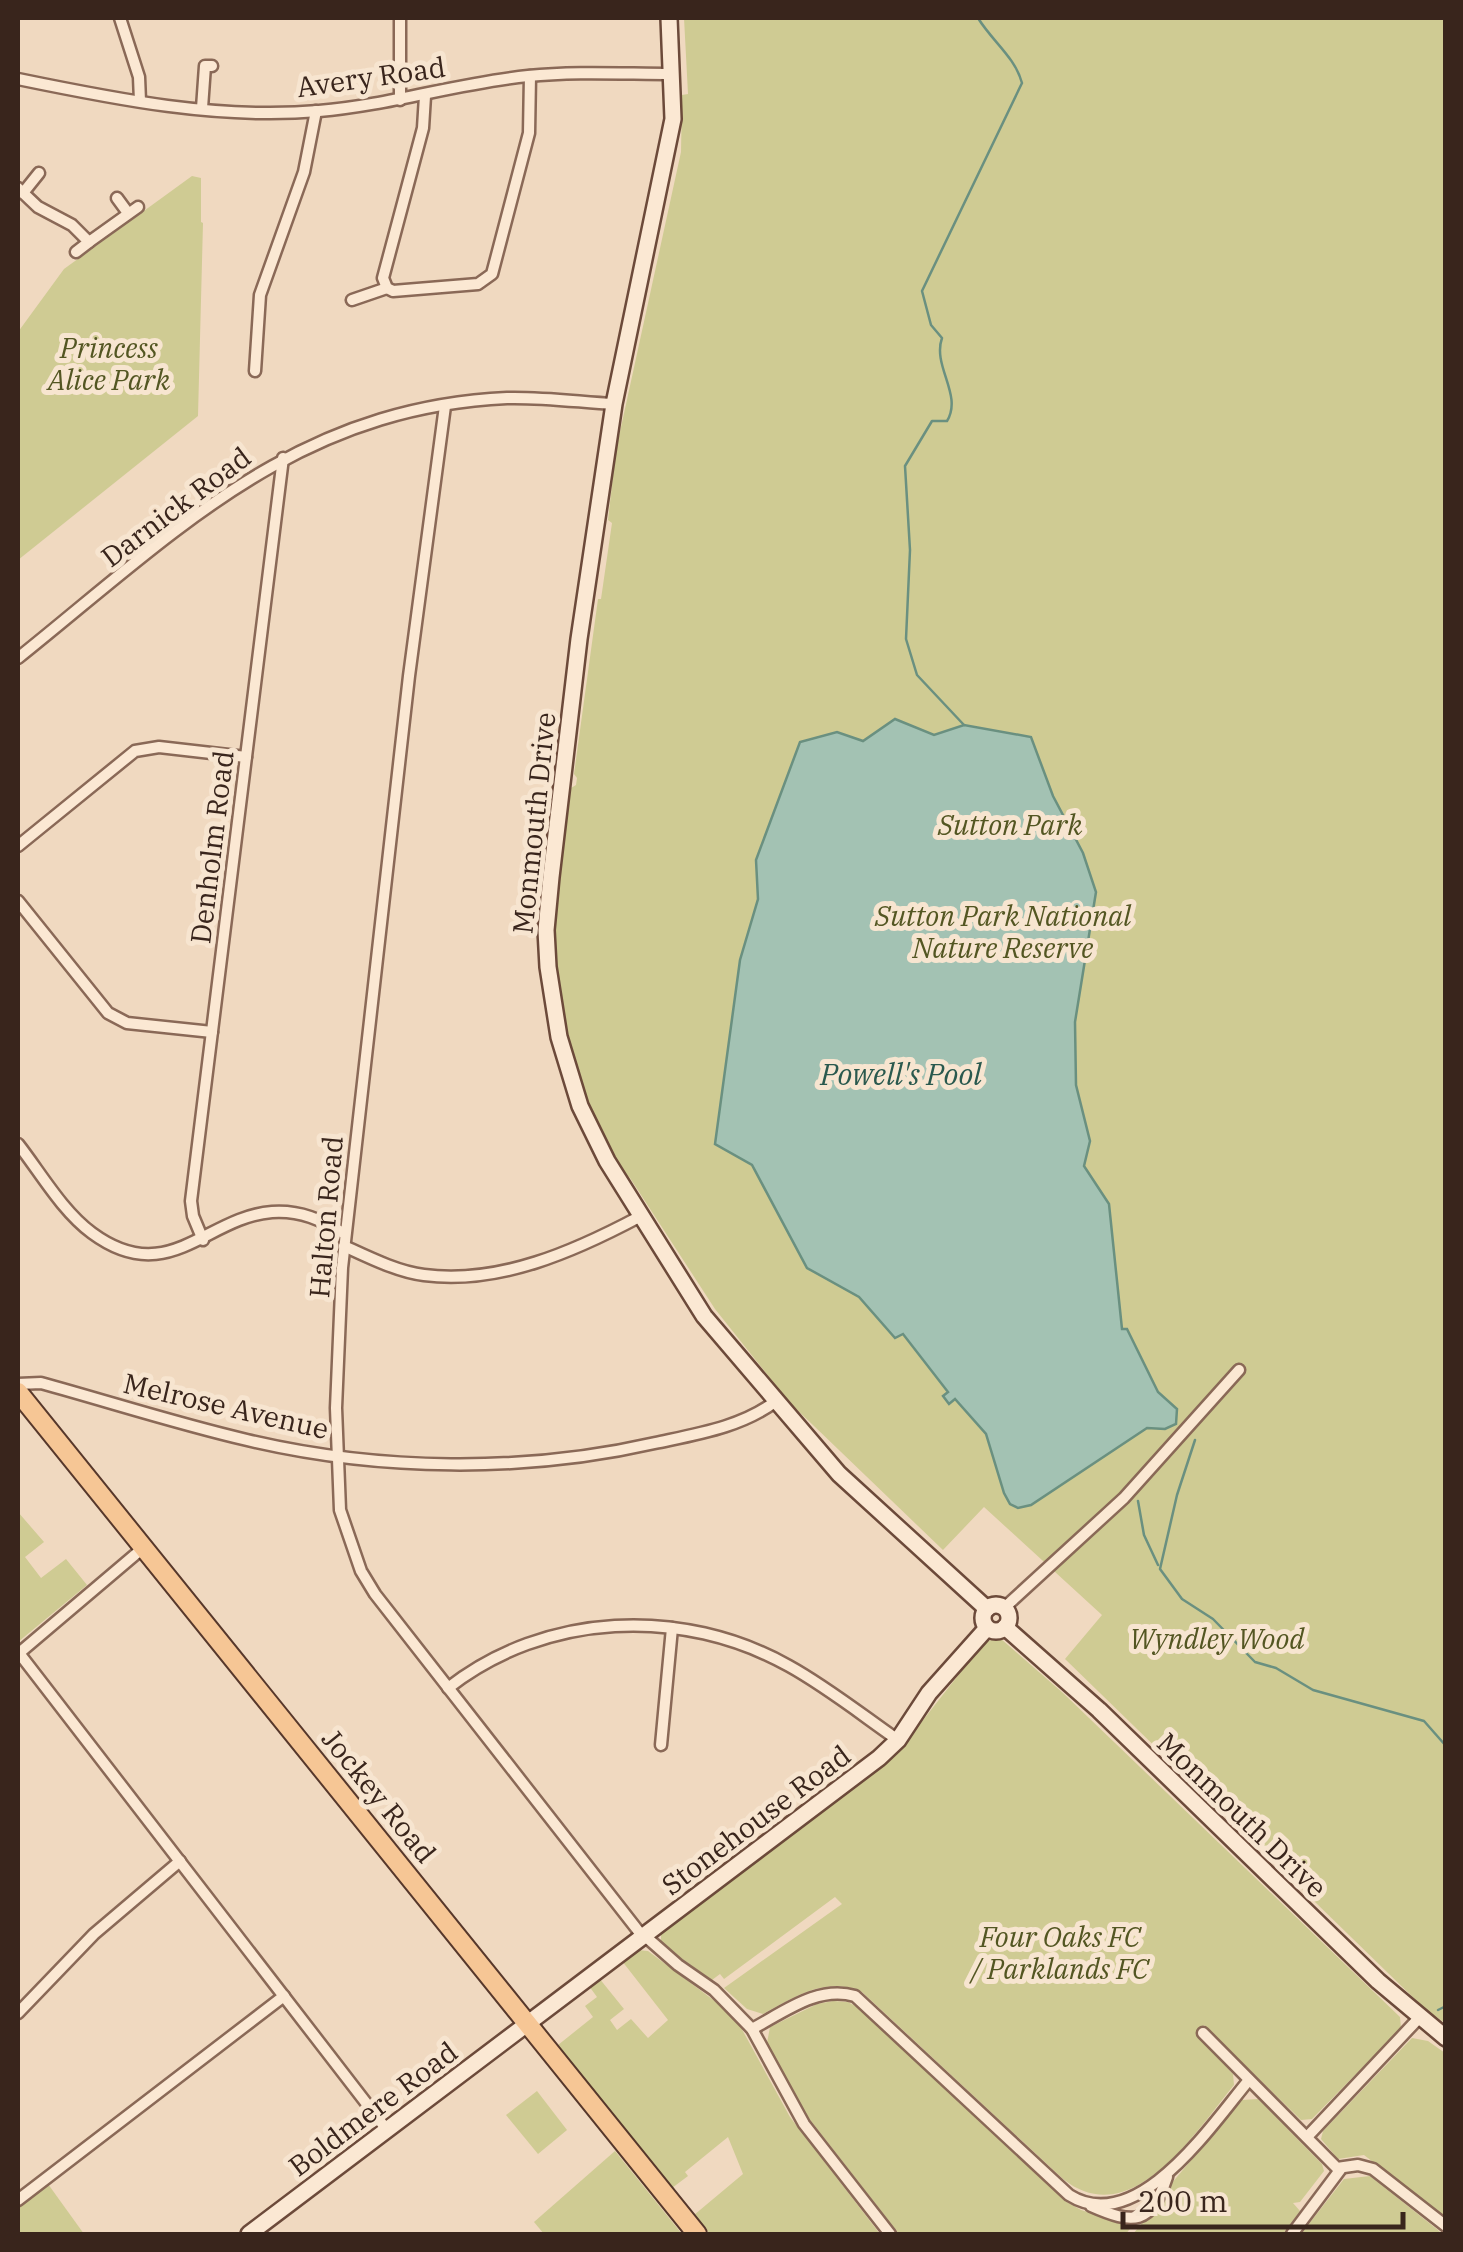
<svg xmlns="http://www.w3.org/2000/svg" width="1463" height="2252" viewBox="0 0 1463 2252" font-family="'IBM Plex Serif',serif">
<rect width="100%" height="100%" fill="#f0d9c0"/>
<!-- green -->
<g fill="#cfcb93">
<path d="M684,18H1445V2023L1425,2009L1065,1659L1102,1615L984,1507L943,1550L789,1402L715,1309L630,1178L621,1170C607,1142 592,1115 580,1086C541,990 555,887 571,788L576,785L577,778L574,774L598,599H601L612,523L608,520L616,450L681,152L682,95L688,94Z"/>
<path d="M192,176L201,178V222L203,223L198,416L18,560V332L64,269Z"/>
<path d="M18,1512L44,1542L25,1557L41,1578L66,1559L87,1585L18,1642Z"/>
<path d="M1000,1638L1063,1693L1400,2017L1401,2028L1312,2119L1301,2120L1204,2025L1196,2035L1233,2074L1234,2085C1196,2131 1132,2234 1063,2179L862,1992C825,1976 795,1997 763,2014L747,2009L724,1988L842,1904L835,1897L724,1979L720,1974L712,1980L661,1944V1931L898,1752L978,1650L988,1641Z"/>
<path d="M637,1950L648,1951L724,2008L739,2024L790,2117L880,2234H710L694,2215L743,2174L728,2137L685,2172L688,2176L672,2188L558,2045L593,2017L585,2006L597,1997L589,1986L599,1978L624,2009L610,2020L617,2030L631,2019L648,2038L668,2020L622,1961Z"/>
<path d="M833,2001L848,2002L857,2007L1065,2201L1081,2210L1132,2226L1126,2234H899L807,2116L767,2043L770,2027L817,2004Z"/>
<path d="M1412,2038L1428,2041L1445,2053V2217L1364,2155L1338,2159L1321,2139L1323,2131Z"/>
<path d="M537,2091L567,2130L538,2154L506,2115Z"/>
<path d="M1258,2099L1322,2164L1324,2171L1300,2202L1293,2203L1300,2211L1283,2234H1133L1143,2222L1158,2212L1171,2184L1242,2100Z"/>
<path d="M615,2151L682,2234H544L534,2222Z"/>
<path d="M1370,2176L1438,2230L1442,2234H1301L1344,2179Z"/>
<path d="M48,2184L84,2234H18V2208Z"/>
</g>
<!-- water -->
<path fill="#a3c2b3" stroke="#6a9080" stroke-width="2.5" d="M895,719L934,735L964,725L1031,737L1053,796L1083,853L1096,892L1075,1022L1076,1085L1090,1141L1084,1166L1109,1204L1122,1329H1127L1158,1392L1177,1409L1176,1424L1165,1429L1147,1428L1031,1505L1018,1508L1010,1504L1004,1493L986,1434L955,1399L949,1404L943,1396L948,1392L903,1334L895,1338L859,1297L807,1268L752,1165L715,1144L740,960L758,899L756,860L800,742L837,732L863,741Z"/>
<g fill="none" stroke-linecap="round" stroke-linejoin="round">
<!-- stream -->
<g stroke="#6a9080" stroke-width="2.5">
<path d="M964,725L917,675L906,639L910,550L905,466L932,421H947C963,395 932,366 942,338L931,325L922,291L1022,83C1015,57 992,41 978,18"/>
<path d="M1195,1440L1177,1495L1160,1569L1182,1599L1213,1619L1255,1662L1276,1668L1313,1690L1424,1721L1446,1746"/>
<path d="M1138,1501L1144,1535L1158,1565"/>
<path d="M1438,2010L1446,2006"/>
</g>
<defs>
<g id="street">
<path d="M120,18L139,77L140,101"/>
<path d="M400,18V100"/>
<path d="M18,79C115,99 219,120 319,111C390,105 458,83 528,76C576,71 625,74 673,74"/>
<path d="M425,96L423,128L383,278L387,288L393,291L478,284L492,274L529,133L530,76"/>
<path d="M202,108L205,66H212"/>
<path d="M18,188L38,207L72,225L89,242L138,207"/>
<path d="M23,193L39,173"/>
<path d="M117,198L128,213"/>
<path d="M76,252L89,242"/>
<path d="M352,300L387,288"/>
<path d="M255,371L260,295L304,172L316,111"/>
<path d="M445,406L409,676L342,1268L336,1408L340,1510L361,1571L375,1594L643,1937"/>
<path d="M18,658C174,533 294,408 507,398C542,397 579,402 614,404"/>
<path d="M18,846L135,751L159,747L246,757"/>
<path d="M18,901L108,1013L127,1023L212,1032"/>
<path d="M18,1144C40,1172 62,1211 92,1233C168,1289 206,1217 272,1212C301,1210 321,1220 345,1234"/>
<path d="M203,1240L193,1216L191,1201L283,458"/>
<path d="M344,1246C368,1257 398,1272 424,1275C499,1285 575,1251 639,1217"/>
<path d="M18,1384L41,1383C110,1402 178,1424 247,1440C378,1471 524,1473 655,1443C697,1434 742,1427 776,1401"/>
<path d="M1004,1608L1124,1498L1239,1370"/>
<path d="M19,1653L387,2130"/>
<path d="M18,1654L143,1548"/>
<path d="M448,1688C545,1612 682,1606 789,1666C827,1687 862,1715 898,1740"/>
<path d="M661,1745L672,1628"/>
<path d="M645,1936L678,1965L714,1990L752,2029L804,2124L890,2234"/>
<path d="M18,2013L94,1934L180,1861"/>
<path d="M752,2029C784,2012 818,1985 855,1996L1069,2195C1137,2238 1212,2124 1249,2080"/>
<path d="M1203,2033L1337,2168L1358,2165L1373,2169L1446,2226"/>
<path d="M1307,2137L1419,2018"/>
<path d="M18,2200L284,1996"/>
<path d="M1091,2206C1134,2225 1151,2225 1167,2177"/>
<path d="M1292,2234L1340,2170"/>
</g>
<g id="secondary">
<path d="M669,18L673,119L614,404L579,639L551,877L546,930L548,967L559,1037L580,1106L607,1161L704,1316L839,1474L987,1609"/>
<circle cx="996" cy="1618" r="13"/>
<path d="M1005,1627L1099,1710L1378,1981L1446,2038"/>
<path d="M249,2234L879,1758L898,1740L929,1693L987,1628"/>
</g>
<path id="primary" d="M18,1392L697,2234"/>
</defs>
<!-- street casing -->
<use href="#street" stroke="#8a6957" stroke-width="15"/>
<!-- secondary casing -->
<use href="#secondary" stroke="#6c4a3a" stroke-width="20"/>
<!-- primary casing -->
<use href="#primary" stroke="#57382b" stroke-width="22"/>
<!-- street -->
<use href="#street" stroke="#fbe8d3" stroke-width="10"/>
<!-- secondary -->
<use href="#secondary" stroke="#fbe8d3" stroke-width="15"/>
<!-- primary -->
<use href="#primary" stroke="#f6c695" stroke-width="18"/>
</g>
<g text-anchor="middle" stroke-width="10" stroke-linejoin="round" paint-order="stroke">
<!-- street labels -->
<g font-size="28" fill="#39251c" stroke="#f7e5d0">
<text transform="translate(371 77) rotate(-8)" y="10">Avery Road</text>
<text transform="translate(176 507) rotate(-37)" y="10">Darnick Road</text>
<text transform="translate(534 823) rotate(-84)" y="10">Monmouth Drive</text>
<text transform="translate(212 847) rotate(-83)" y="10">Denholm Road</text>
<text transform="translate(326 1217) rotate(-85)" y="10">Halton Road</text>
<text transform="translate(226 1406) rotate(13)" y="10">Melrose Avenue</text>
<text transform="translate(379 1796) rotate(51)" y="10">Jockey Road</text>
<text transform="translate(1242 1815) rotate(44)" y="10">Monmouth Drive</text>
<text transform="translate(756 1820) rotate(-37)" y="10">Stonehouse Road</text>
<text transform="translate(373 2109) rotate(-37)" y="10">Boldmere Road</text>
</g>
<!-- park labels -->
<g font-size="28" font-style="italic" fill="#535622" stroke="#f7e5d0">
<text x="109" y="358">Princess<tspan x="109" dy="32">Alice Park</tspan></text>
<text x="1010" y="835">Sutton Park</text>
<text x="1003" y="926">Sutton Park National<tspan x="1003" dy="32">Nature Reserve</tspan></text>
<text x="1217" y="1649">Wyndley Wood</text>
<text x="1060" y="1947">Four Oaks FC<tspan x="1060" dy="32">/ Parklands FC</tspan></text>
</g>
<!-- water labels -->
<g font-size="30" font-style="italic" fill="#2a594e" stroke="#f7e5d0">
<text x="901" y="1085">Powell's Pool</text>
</g>
</g>
<!-- border -->
<rect width="1463" height="2252" fill="none" stroke="#39251c" stroke-width="40"/>
<!-- scale -->
<path d="M1123 2212v15h280v-15" fill="none" stroke="#39251c" stroke-width="5"/>
<text x="1138" y="2212" font-size="30" fill="#39251c" stroke="#f7e5d0" stroke-width="8" paint-order="stroke">200 m</text>
</svg>
